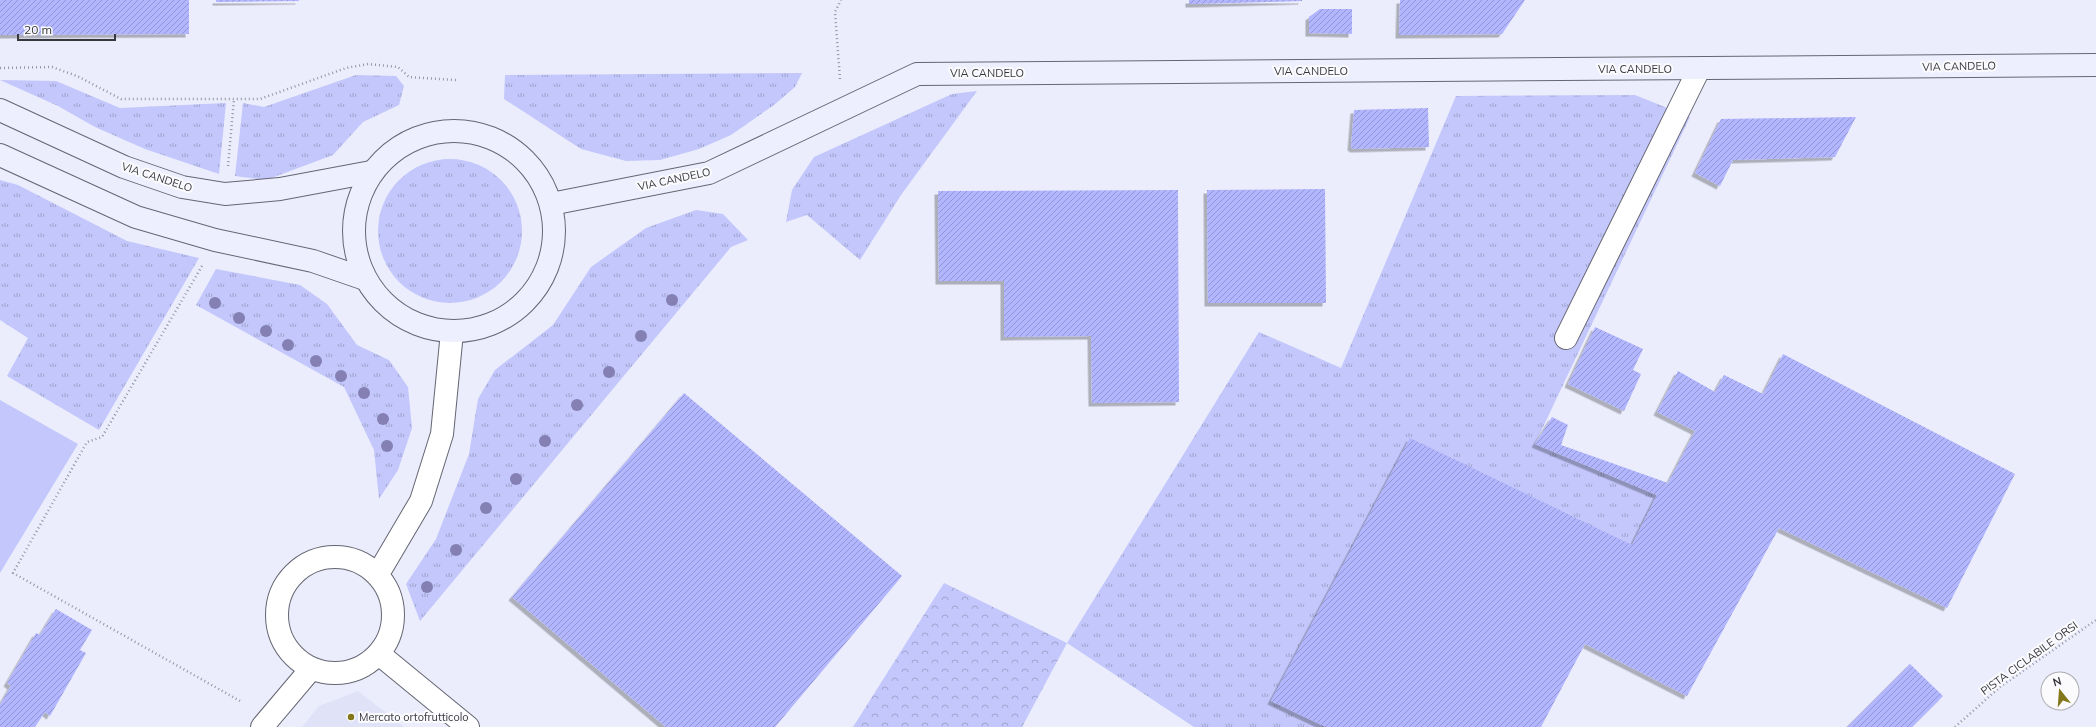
<svg xmlns="http://www.w3.org/2000/svg" width="2096" height="727" viewBox="0 0 2096 727" font-family="Mulish,sans-serif">
<defs>
<pattern id="grass-tufts" width="24" height="20" patternUnits="userSpaceOnUse"><rect width="24" height="20" fill="#c3c7fb"/><path d="M3 7l-1-3M5 7V3M7 7l1-3M15 17l-1-3M17 17v-4M19 17l1-3" fill="none" stroke="#9fa3cd"/></pattern>
<pattern id="forest-crowns" width="20" height="18" patternUnits="userSpaceOnUse"><rect width="20" height="18" fill="#c3c7fb"/><path d="M2 6a3 3 0 1 1 6 0M12 15a3 3 0 1 1 6 0" fill="none" stroke="#9fa3cd"/></pattern>
<pattern id="building-hatch" width="6" height="6" patternUnits="userSpaceOnUse"><rect width="6" height="6" fill="#b2b6ff"/><path d="M-1 1l2-2M0 6l6-6M5 7l2-2" fill="none" stroke="#9295d0"/></pattern>
<filter id="shadow"><feDropShadow dx="-3.5" dy="3.5" stdDeviation="0" flood-color="#0004"/></filter>
</defs>
<rect width="100%" height="100%" fill="#ebedfc"/>
<!-- built -->
<path fill="#e0e2f8" d="M358,691L404,727H302L319,706Z"/>
<!-- grass -->
<g fill="url(#grass-tufts)">
<path d="M802,73L795,87L774,105L731,135L699,149L660,160L626,161L581,149L504,99L505,75Z"/>
<path d="M356,75L396,76L404,86L399,105L363,122L333,155L266,180L235,176L243,103L264,107Z"/>
<path d="M0,80L56,81L120,108L226,103L219,174L145,149L95,127L58,106Z"/>
<path d="M977,91L901,195L860,260L807,215L786,222L792,190L814,157L952,94Z"/>
<path d="M1635,95L1690,117L1535,444L1657,495L1632,545L1271,701L1326,727H1194L1067,643L1259,332L1341,368L1456,96Z"/>
<circle cx="450" cy="231" r="72"/>
<path d="M0,180L18,185L127,241L199,258L99,430L7,376L28,338L0,320Z"/>
<path d="M696,210L723,214L748,240L731,247L420,621L406,584L436,539L469,454L478,399L495,370L553,325L591,267L646,228Z"/>
<path d="M216,269L300,285L327,304L357,345L389,360L408,387L412,428L398,470L379,499L374,450L344,387L196,305Z"/>
</g>
<!-- forest -->
<path fill="url(#forest-crowns)" d="M944,583L1067,643L1022,727H853Z"/>
<!-- green -->
<path fill="#c3c7fb" d="M0,400L78,444L0,573Z"/>
<!-- building -->
<g fill="url(#building-hatch)" filter="url(#shadow)">
<path d="M0,0H189V34L0,35Z"/>
<path d="M216,0H299V1L216,2Z"/>
<path d="M1189,0H1302V1L1195,4H1189Z"/>
<path d="M1400,0H1525L1502,34L1399,35Z"/>
<path d="M1320,9H1352V34L1309,33V17Z"/>
<path d="M1428,108L1429,147L1354,149L1351,147L1354,110Z"/>
<path d="M1856,117L1835,157L1733,160L1720,186L1695,173L1721,119Z"/>
<path d="M1325,189L1326,303H1208L1207,190Z"/>
<path d="M1178,190L1179,402L1092,403L1091,336L1004,337V281H939L938,191Z"/>
<path d="M1595,327L1643,349L1633,370L1641,374L1624,411L1568,384Z"/>
<path d="M1783,354L2015,474L1947,608L1779,528L1687,696L1585,644L1541,727H1326L1271,701L1410,438L1632,545L1657,495L1535,444L1552,417L1568,425L1561,445L1668,483L1695,431L1657,412L1678,371L1715,392L1724,375L1763,394Z"/>
<path d="M684,393L902,576L775,727H666L512,597Z"/>
<path d="M56,609L92,630L80,650L86,653L50,716L45,712L35,727H0V705L11,686L7,683L36,633L40,635Z"/>
<path d="M1910,664L1943,696L1912,727H1847Z"/>
</g>
<g fill="none" stroke-linecap="round" stroke-linejoin="round">
<defs>
<g id="street">
<path d="M1566,338L1699,69"/>
<circle cx="335" cy="615" r="58"/>
<path d="M378,574L421,501L442,434L452,332"/>
<path d="M379,654L468,727"/>
<path d="M262,727L311,669"/>
</g>
<g id="secondary">
<path d="M0,110L124,167L182,187L225,194L280,189L371,172"/>
<circle cx="454" cy="231" r="100"/>
<path d="M0,155L136,217L215,240L313,261L365,279"/>
<path d="M551,204L709,173L917,74L2096,65"/>
</g>
</defs>
<!-- street casing -->
<use href="#street" stroke="#656673" stroke-width="24"/>
<!-- secondary casing -->
<use href="#secondary" stroke="#656673" stroke-width="24"/>
<!-- path -->
<g stroke="#9496a1" stroke-width="2.5" stroke-dasharray="1 3" stroke-linecap="butt">
<path d="M0,68L52,67L77,76L121,99H260L346,68L368,64L398,67L409,77L456,80"/>
<path d="M840,79L835,12L841,0"/>
<path d="M228,166L234,99"/>
<path d="M202,266L102,437L87,442L13,573L240,701"/>
<path d="M1955,727L2000,687L2096,620"/>
</g>
<!-- street -->
<use href="#street" stroke="#fff" stroke-width="22"/>
<!-- secondary -->
<use href="#secondary" stroke="#eeeffe" stroke-width="22"/>
</g>
<!-- trees -->
<g fill="#8480b3">
<circle cx="672" cy="300" r="6"/>
<circle cx="215" cy="303" r="6"/>
<circle cx="239" cy="318" r="6"/>
<circle cx="266" cy="331" r="6"/>
<circle cx="641" cy="336" r="6"/>
<circle cx="288" cy="345" r="6"/>
<circle cx="316" cy="361" r="6"/>
<circle cx="609" cy="372" r="6"/>
<circle cx="341" cy="376" r="6"/>
<circle cx="364" cy="393" r="6"/>
<circle cx="577" cy="405" r="6"/>
<circle cx="383" cy="419" r="6"/>
<circle cx="545" cy="441" r="6"/>
<circle cx="387" cy="446" r="6"/>
<circle cx="516" cy="479" r="6"/>
<circle cx="486" cy="508" r="6"/>
<circle cx="456" cy="550" r="6"/>
<circle cx="427" cy="587" r="6"/>
</g>
<!-- markers -->
<circle fill="#84771b" stroke="#fbfbfe" stroke-width="1.5" cx="351" cy="717" r="4"/>
<g text-anchor="middle" stroke-width="4" stroke-linejoin="round" paint-order="stroke">
<!-- street labels -->
<g font-size="11" fill="#37383e" stroke="#fbfbfe">
<text transform="translate(1959 66) rotate(-1)" y="4">VIA CANDELO</text>
<text x="1635" y="73">VIA CANDELO</text>
<text x="1311" y="75">VIA CANDELO</text>
<text x="987" y="77">VIA CANDELO</text>
<text transform="translate(157 177) rotate(18)" y="4">VIA CANDELO</text>
<text transform="translate(674 179) rotate(-12)" y="4">VIA CANDELO</text>
<text transform="translate(2029 658) rotate(-36)" y="4">PISTA CICLABILE ORSI</text>
</g>
<!-- poi labels -->
<g font-size="11" fill="#37383e" stroke="#fbfbfe" text-anchor="start">
<text x="359" y="721">Mercato ortofrutticolo</text>
</g>
</g>
<!-- north arrow -->
<g transform="translate(2060 691) rotate(343)"><circle r="19" fill="#fbfbfe" stroke="#adadb1"/>
<path d="M0-3L7 15L0 10L-7 15Z" fill="#84771b"/>
<text y="-6" font-size="11" font-weight="bold" text-anchor="middle" fill="#37383e">N</text>
</g>
<!-- scale -->
<path d="M18 34v6h97v-6" fill="none" stroke="#37383e" stroke-width="2"/>
<text x="24" y="34" font-size="12" fill="#37383e" stroke="#fbfbfe" stroke-width="3" paint-order="stroke">20 m</text>
</svg>
